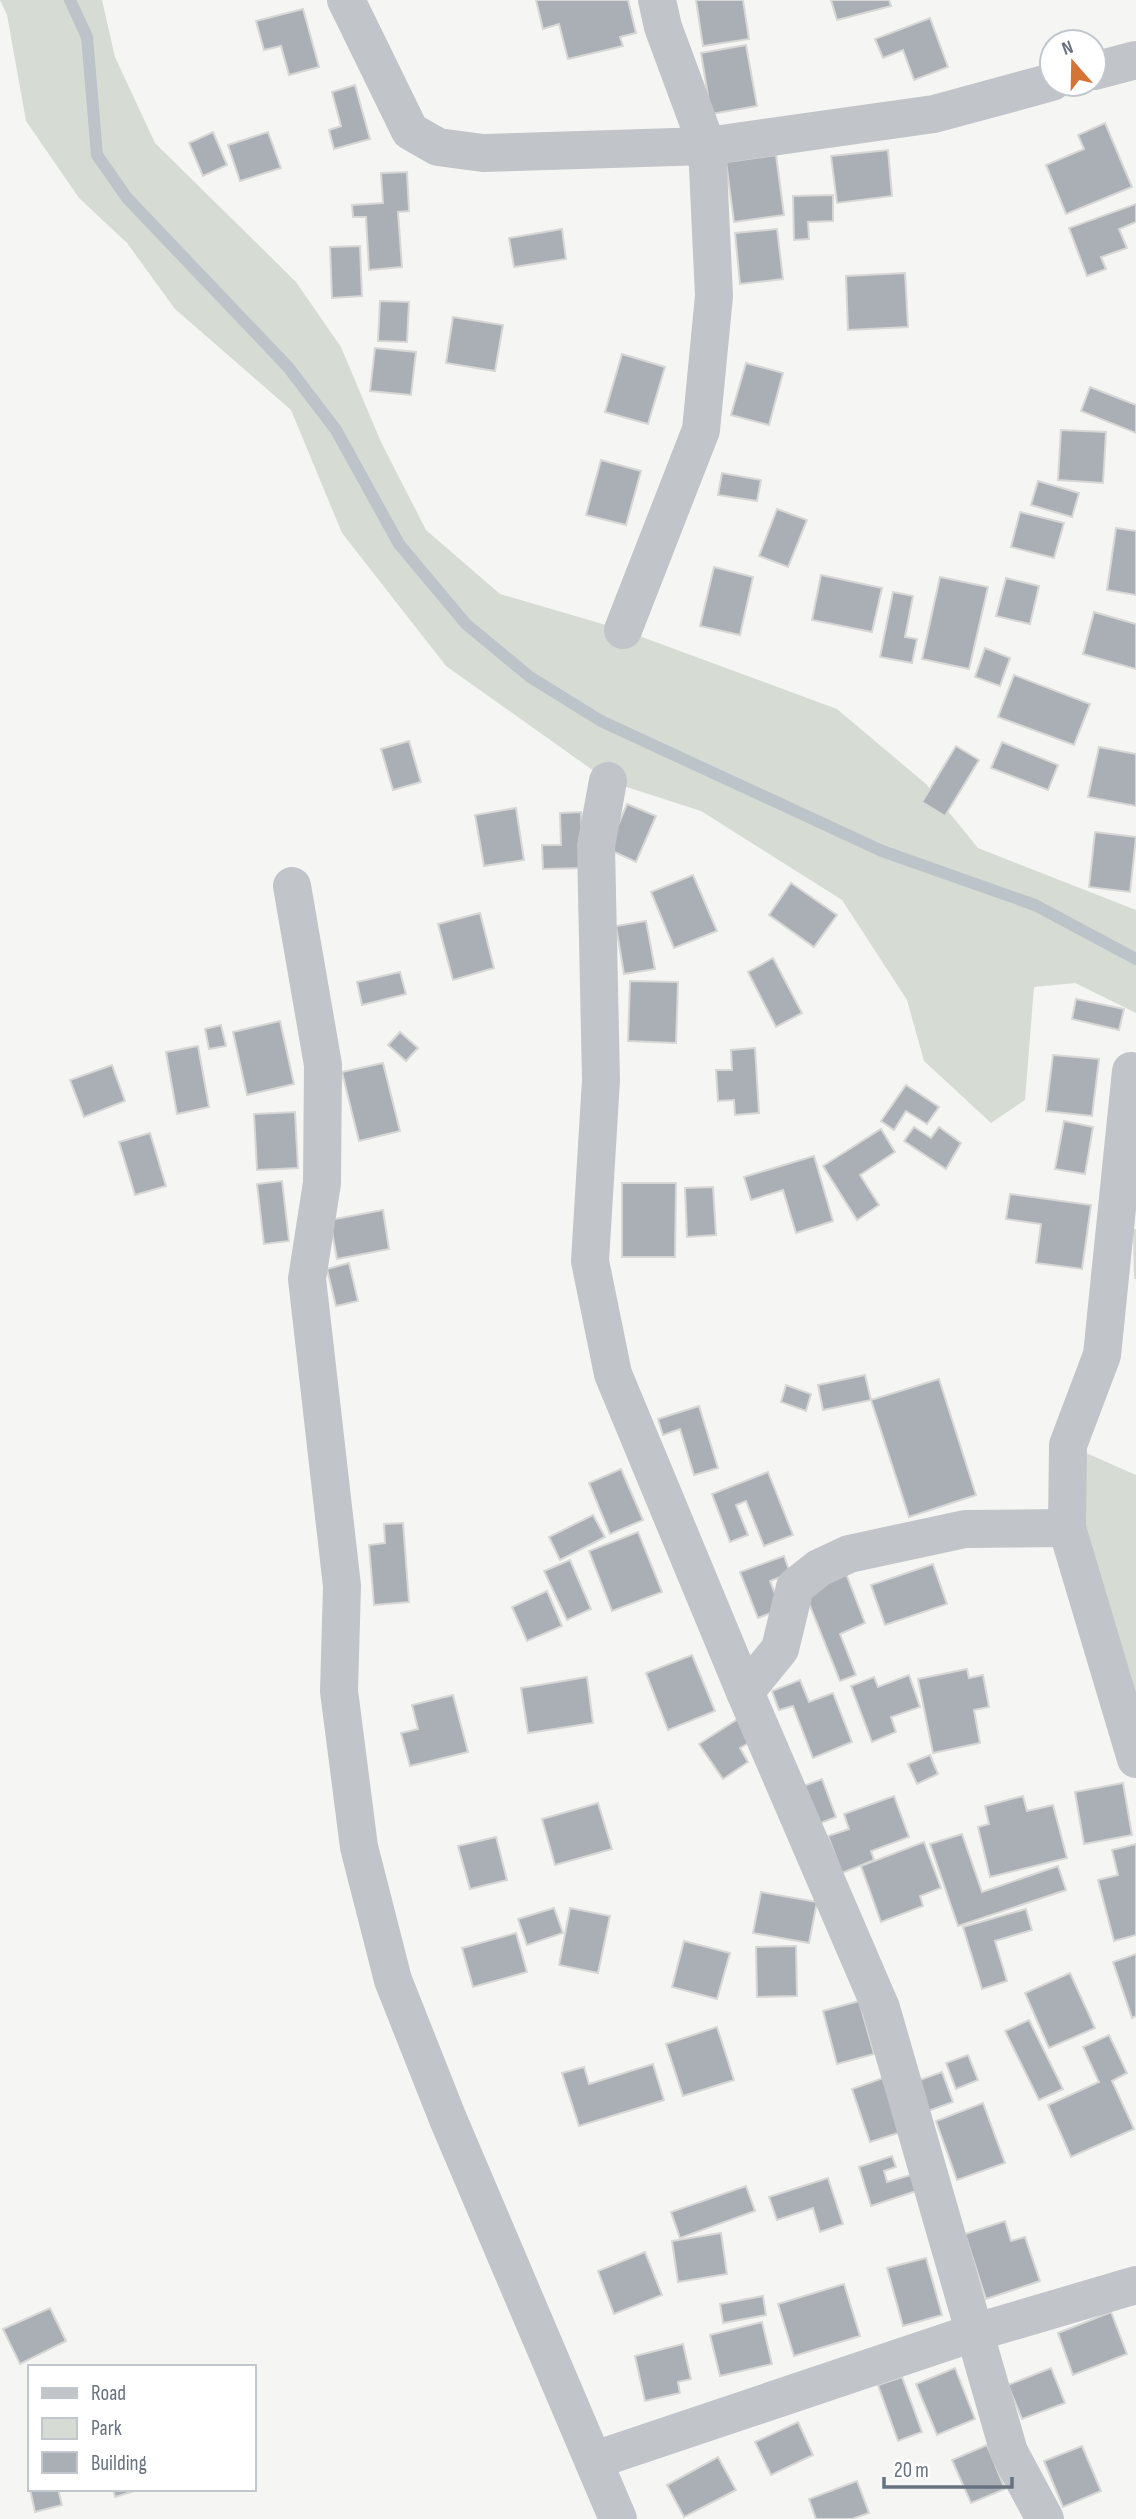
<svg xmlns="http://www.w3.org/2000/svg" width="1136" height="2519" viewBox="0 0 1136 2519" font-family="'Sofia Sans Condensed',sans-serif">
<rect width="100%" height="100%" fill="#f5f6f3"/>
<!-- green -->
<g fill="#d6dcd4">
<path d="M0,0H102L115,57L155,143L296,282L341,347L381,442L426,530L500,594L623,630L837,709L926,784L978,848L1136,910V1013L1075,983L1034,987L1025,1100L991,1123L924,1061L907,1000L842,900L701,811L608,781L446,666L342,533L291,410L175,309L127,243L79,198L26,121L7,15Z"/>
<path d="M1068,1445L1136,1475V1713L1121,1711Z"/>
</g>
<g fill="none" stroke-linecap="round" stroke-linejoin="round">
<!-- stream -->
<path stroke="#bcc3c9" stroke-width="12" d="M70,0L87,37L97,155L127,198L288,367L336,430L399,544L466,624L530,677L601,721L882,851L1035,905L1136,959"/>
</g>
<!-- building -->
<g fill="#a9afb5" stroke="#d7d7d6" stroke-width="2">
<path d="M536,0H628L636,33L620,37L623,46L568,59L559,24L543,29Z"/>
<path d="M696,0H743L749,39L703,46Z"/>
<path d="M831,0H889L891,6L837,20Z"/>
<path d="M303,9L319,67L289,75L281,46L264,50L256,21Z"/>
<path d="M930,18L948,67L914,80L903,50L883,58L875,39Z"/>
<path d="M746,45L757,106L711,114L701,53Z"/>
<path d="M355,85L370,139L334,149L329,130L341,126L332,92Z"/>
<path d="M1105,123L1132,187L1066,214L1046,165L1084,149L1078,135Z"/>
<path d="M213,132L227,165L203,176L189,143Z"/>
<path d="M268,132L281,168L240,181L228,145Z"/>
<path d="M888,150L892,196L837,203L831,156Z"/>
<path d="M776,155L784,215L734,222L726,162Z"/>
<path d="M407,172L409,211L398,212L402,267L369,270L366,217H353L352,205L383,203L381,173Z"/>
<path d="M833,195V221L808,222L809,239L794,240L793,196Z"/>
<path d="M1136,204V222L1119,229L1127,248L1101,257L1106,269L1087,276L1069,228Z"/>
<path d="M562,229L566,259L514,267L509,238Z"/>
<path d="M777,229L783,279L740,284L735,233Z"/>
<path d="M360,246L362,296L332,298L330,247Z"/>
<path d="M905,273L908,327L848,330L846,276Z"/>
<path d="M380,301L409,302L407,342L378,341Z"/>
<path d="M453,317L503,325L495,371L446,363Z"/>
<path d="M375,348L416,352L411,395L370,391Z"/>
<path d="M622,354L665,367L648,424L605,412Z"/>
<path d="M746,363L783,373L769,425L731,415Z"/>
<path d="M1090,387L1136,405V433L1081,411Z"/>
<path d="M1061,430L1106,432L1103,483L1058,480Z"/>
<path d="M601,460L641,471L626,525L586,515Z"/>
<path d="M722,473L761,480L757,501L718,495Z"/>
<path d="M1038,481L1079,493L1072,517L1031,505Z"/>
<path d="M777,509L807,520L788,567L759,556Z"/>
<path d="M1020,512L1064,523L1054,558L1011,547Z"/>
<path d="M1116,528L1136,531V595L1107,590Z"/>
<path d="M714,567L753,577L740,635L700,626Z"/>
<path d="M821,575L882,588L872,632L812,620Z"/>
<path d="M940,577L988,587L969,669L922,659Z"/>
<path d="M1006,578L1039,586L1030,624L996,616Z"/>
<path d="M893,592L913,596L905,637L917,639L912,663L880,657Z"/>
<path d="M1094,612L1136,624V669L1083,654Z"/>
<path d="M985,648L1010,658L1000,686L975,677Z"/>
<path d="M1014,675L1090,704L1074,745L998,717Z"/>
<path d="M409,741L421,782L393,790L381,749Z"/>
<path d="M1002,742L1058,765L1048,790L991,768Z"/>
<path d="M956,746L979,760L945,816L922,802Z"/>
<path d="M1099,747L1136,754V806L1088,797Z"/>
<path d="M627,804L656,816L636,862L608,849Z"/>
<path d="M516,808L524,860L484,866L475,815Z"/>
<path d="M581,812L583,868L543,869L542,845H561L560,813Z"/>
<path d="M1095,832L1136,837L1130,892L1089,887Z"/>
<path d="M693,875L717,931L674,948L651,892Z"/>
<path d="M791,883L837,915L814,947L769,915Z"/>
<path d="M480,913L494,968L453,980L438,924Z"/>
<path d="M646,921L655,969L624,974L616,926Z"/>
<path d="M773,958L802,1013L776,1027L748,972Z"/>
<path d="M400,972L406,994L362,1005L357,982Z"/>
<path d="M630,981L678,982L676,1043L628,1041Z"/>
<path d="M1076,999L1124,1009L1119,1030L1072,1019Z"/>
<path d="M280,1021L294,1084L247,1095L233,1032Z"/>
<path d="M221,1025L226,1046L209,1049L205,1029Z"/>
<path d="M400,1032L418,1048L406,1061L388,1045Z"/>
<path d="M198,1046L209,1107L177,1114L166,1052Z"/>
<path d="M755,1048L759,1113L735,1115L734,1100L718,1101L716,1070H732L731,1050Z"/>
<path d="M1053,1055L1099,1059L1092,1116L1046,1111Z"/>
<path d="M383,1063L400,1131L359,1141L342,1072Z"/>
<path d="M112,1065L125,1101L84,1117L70,1080Z"/>
<path d="M906,1085L939,1107L927,1124L906,1111L894,1130L881,1121Z"/>
<path d="M295,1112L298,1168L257,1170L254,1114Z"/>
<path d="M1064,1121L1093,1127L1085,1174L1055,1169Z"/>
<path d="M914,1127L931,1138L939,1127L961,1143L946,1169L904,1141Z"/>
<path d="M881,1129L895,1152L860,1175L879,1205L857,1220L823,1166Z"/>
<path d="M150,1133L166,1186L135,1195L119,1142Z"/>
<path d="M814,1156L833,1221L796,1233L783,1190L751,1200L744,1177Z"/>
<path d="M282,1181L289,1241L264,1244L257,1184Z"/>
<path d="M622,1183H676L675,1257H622Z"/>
<path d="M713,1187L716,1235L687,1237L685,1188Z"/>
<path d="M1010,1194L1091,1205L1082,1269L1036,1263L1041,1224L1006,1219Z"/>
<path d="M383,1210L389,1249L337,1259L330,1220Z"/>
<path d="M1134,1230H1136V1278H1135Z"/>
<path d="M349,1263L358,1301L336,1306L327,1269Z"/>
<path d="M865,1375L871,1400L823,1410L818,1385Z"/>
<path d="M939,1379L976,1495L909,1517L871,1400Z"/>
<path d="M786,1385L811,1394L806,1411L781,1402Z"/>
<path d="M699,1406L718,1468L694,1475L680,1429L663,1435L658,1419Z"/>
<path d="M621,1469L643,1520L610,1534L589,1483Z"/>
<path d="M768,1472L793,1535L764,1546L746,1501L736,1505L748,1535L730,1542L712,1494Z"/>
<path d="M593,1515L605,1537L560,1560L549,1537Z"/>
<path d="M403,1523L409,1602L374,1605L369,1545L385,1543L384,1524Z"/>
<path d="M638,1532L662,1592L612,1611L589,1551Z"/>
<path d="M784,1556L790,1573L770,1581L781,1609L758,1618L740,1572Z"/>
<path d="M570,1560L591,1609L567,1620L544,1571Z"/>
<path d="M933,1564L947,1604L885,1625L871,1585Z"/>
<path d="M845,1571L865,1623L840,1634L856,1675L840,1681L803,1588Z"/>
<path d="M547,1591L562,1626L527,1641L512,1607Z"/>
<path d="M692,1655L715,1711L668,1730L646,1673Z"/>
<path d="M967,1669L969,1678L983,1675L989,1707L974,1710L980,1743L933,1753L918,1679Z"/>
<path d="M909,1675L920,1707L891,1717L896,1732L872,1742L851,1686L874,1677L878,1687Z"/>
<path d="M587,1677L593,1723L528,1733L521,1688Z"/>
<path d="M800,1680L809,1702L833,1693L852,1742L813,1758L793,1706L779,1710L772,1691Z"/>
<path d="M453,1695L468,1752L410,1766L401,1733L418,1729L412,1705Z"/>
<path d="M738,1719L752,1741L740,1748L748,1762L723,1779L699,1744Z"/>
<path d="M930,1755L938,1774L917,1784L908,1764Z"/>
<path d="M822,1779L836,1817L816,1825L801,1787Z"/>
<path d="M1123,1783L1132,1835L1084,1844L1075,1792Z"/>
<path d="M894,1796L909,1837L871,1851L874,1860L842,1873L828,1836L849,1829L844,1814Z"/>
<path d="M1023,1796L1027,1811L1053,1805L1067,1858L990,1877L978,1827L989,1824L985,1806Z"/>
<path d="M598,1803L612,1849L555,1865L542,1819Z"/>
<path d="M962,1834L982,1892L1058,1866L1066,1890L958,1926L930,1844Z"/>
<path d="M496,1837L507,1880L470,1889L458,1846Z"/>
<path d="M924,1842L941,1888L920,1896L923,1906L881,1922L861,1866Z"/>
<path d="M1136,1844V1935L1114,1941L1098,1880L1118,1875L1112,1850Z"/>
<path d="M761,1892L817,1902L809,1943L753,1933Z"/>
<path d="M554,1908L563,1933L527,1945L518,1919Z"/>
<path d="M570,1908L610,1916L598,1973L559,1965Z"/>
<path d="M1026,1909L1032,1930L995,1941L1007,1981L982,1989L963,1927Z"/>
<path d="M516,1933L527,1972L473,1987L462,1948Z"/>
<path d="M684,1941L730,1953L717,1999L672,1987Z"/>
<path d="M796,1946L797,1996L757,1997L756,1947Z"/>
<path d="M1136,1954V2016L1132,2018L1113,1962Z"/>
<path d="M1070,1973L1095,2028L1049,2048L1025,1993Z"/>
<path d="M859,2001L874,2054L837,2064L823,2011Z"/>
<path d="M1029,2020L1063,2089L1039,2100L1005,2031Z"/>
<path d="M717,2027L734,2080L683,2096L666,2044Z"/>
<path d="M1109,2035L1127,2073L1112,2081L1134,2129L1071,2157L1048,2105L1099,2082L1083,2047Z"/>
<path d="M968,2055L978,2080L956,2089L946,2063Z"/>
<path d="M653,2064L664,2100L579,2126L562,2073L584,2067L589,2084Z"/>
<path d="M942,2072L953,2102L928,2111L917,2081Z"/>
<path d="M883,2078L901,2132L870,2142L852,2089Z"/>
<path d="M983,2103L1005,2163L957,2180L936,2121Z"/>
<path d="M892,2156L896,2167L884,2171L887,2182L914,2174L919,2190L871,2206L859,2167Z"/>
<path d="M828,2178L843,2224L820,2232L813,2208L777,2220L769,2197Z"/>
<path d="M746,2186L755,2211L680,2238L671,2212Z"/>
<path d="M1005,2221L1011,2241L1025,2237L1040,2281L986,2299L965,2234Z"/>
<path d="M721,2233L727,2274L678,2282L672,2241Z"/>
<path d="M645,2252L662,2295L614,2314L598,2271Z"/>
<path d="M926,2258L942,2315L903,2326L887,2268Z"/>
<path d="M844,2284L860,2336L794,2356L778,2304Z"/>
<path d="M763,2296L766,2315L723,2323L720,2304Z"/>
<path d="M50,2308L66,2341L20,2364L3,2329Z"/>
<path d="M1111,2312L1127,2354L1073,2375L1058,2333Z"/>
<path d="M762,2322L772,2364L720,2376L710,2335Z"/>
<path d="M683,2344L691,2379L678,2382L680,2393L645,2401L635,2356Z"/>
<path d="M955,2368L975,2419L937,2435L916,2384Z"/>
<path d="M1051,2368L1065,2403L1022,2419L1008,2385Z"/>
<path d="M902,2377L922,2432L898,2441L878,2385Z"/>
<path d="M798,2422L813,2455L771,2475L755,2442Z"/>
<path d="M987,2445L1005,2489L971,2503L952,2460Z"/>
<path d="M1082,2446L1101,2491L1063,2507L1044,2461Z"/>
<path d="M718,2457L736,2490L684,2517L667,2485Z"/>
<path d="M857,2481L869,2513L852,2519H816L809,2499Z"/>
<path d="M30,2489H58L62,2505L35,2512Z"/>
<path d="M113,2489H141L115,2497Z"/>
</g>
<g fill="none" stroke-linecap="round" stroke-linejoin="round">
<!-- minor -->
<g stroke="#c1c4c8" stroke-width="38">
<path d="M346,0L410,131L438,147L483,153L707,146L934,114L1052,82"/>
<path d="M1094,71L1136,60"/>
<path d="M623,630L701,430L714,296L707,146L663,27L657,0"/>
<path d="M608,781L596,846L601,1080L590,1261L613,1374L745,1692L881,2008L1009,2452L1045,2519"/>
<path d="M292,886L323,1065L322,1183L307,1279L342,1586L339,1691L359,1847L393,1980L448,2119L618,2519"/>
<path d="M1131,1071L1102,1355L1068,1445L1067,1528L1136,1759"/>
<path d="M745,1692L780,1649L795,1587L819,1568L849,1554L965,1529L1067,1528"/>
<path d="M595,2460L973,2333L1136,2285"/>
</g>
</g>
<!-- legend -->
<rect x="28" y="2365" width="228" height="126" fill="#ffffff" stroke="#c2c7cd" stroke-width="2"/>
<rect x="42" y="2388" width="35" height="10" fill="#c1c4c8" stroke="#c2c7cd" stroke-width="2"/>
<text x="91" y="2400" font-size="21" fill="#677281">Road</text>
<rect x="42" y="2418" width="35" height="21" fill="#d6dcd4" stroke="#c2c7cd" stroke-width="2"/>
<text x="91" y="2435" font-size="21" fill="#677281">Park</text>
<rect x="42" y="2452" width="35" height="21" fill="#a9afb5" stroke="#c2c7cd" stroke-width="2"/>
<text x="91" y="2470" font-size="21" fill="#677281">Building</text>
<!-- north arrow -->
<g transform="translate(1073 63) rotate(340)"><circle r="33" fill="#ffffff" stroke="#c2c7cd" stroke-width="2"/>
<path d="M0-5L12 26L0 18L-12 26Z" fill="#d47435"/>
<text y="-10" font-size="19" font-weight="bold" text-anchor="middle" fill="#677281">N</text>
</g>
<!-- scale -->
<path d="M884 2477v10h128v-10" fill="none" stroke="#677281" stroke-width="3.5"/>
<text x="894" y="2477" font-size="21" fill="#677281" stroke="#ffffff" stroke-width="5" paint-order="stroke">20 m</text>
</svg>
